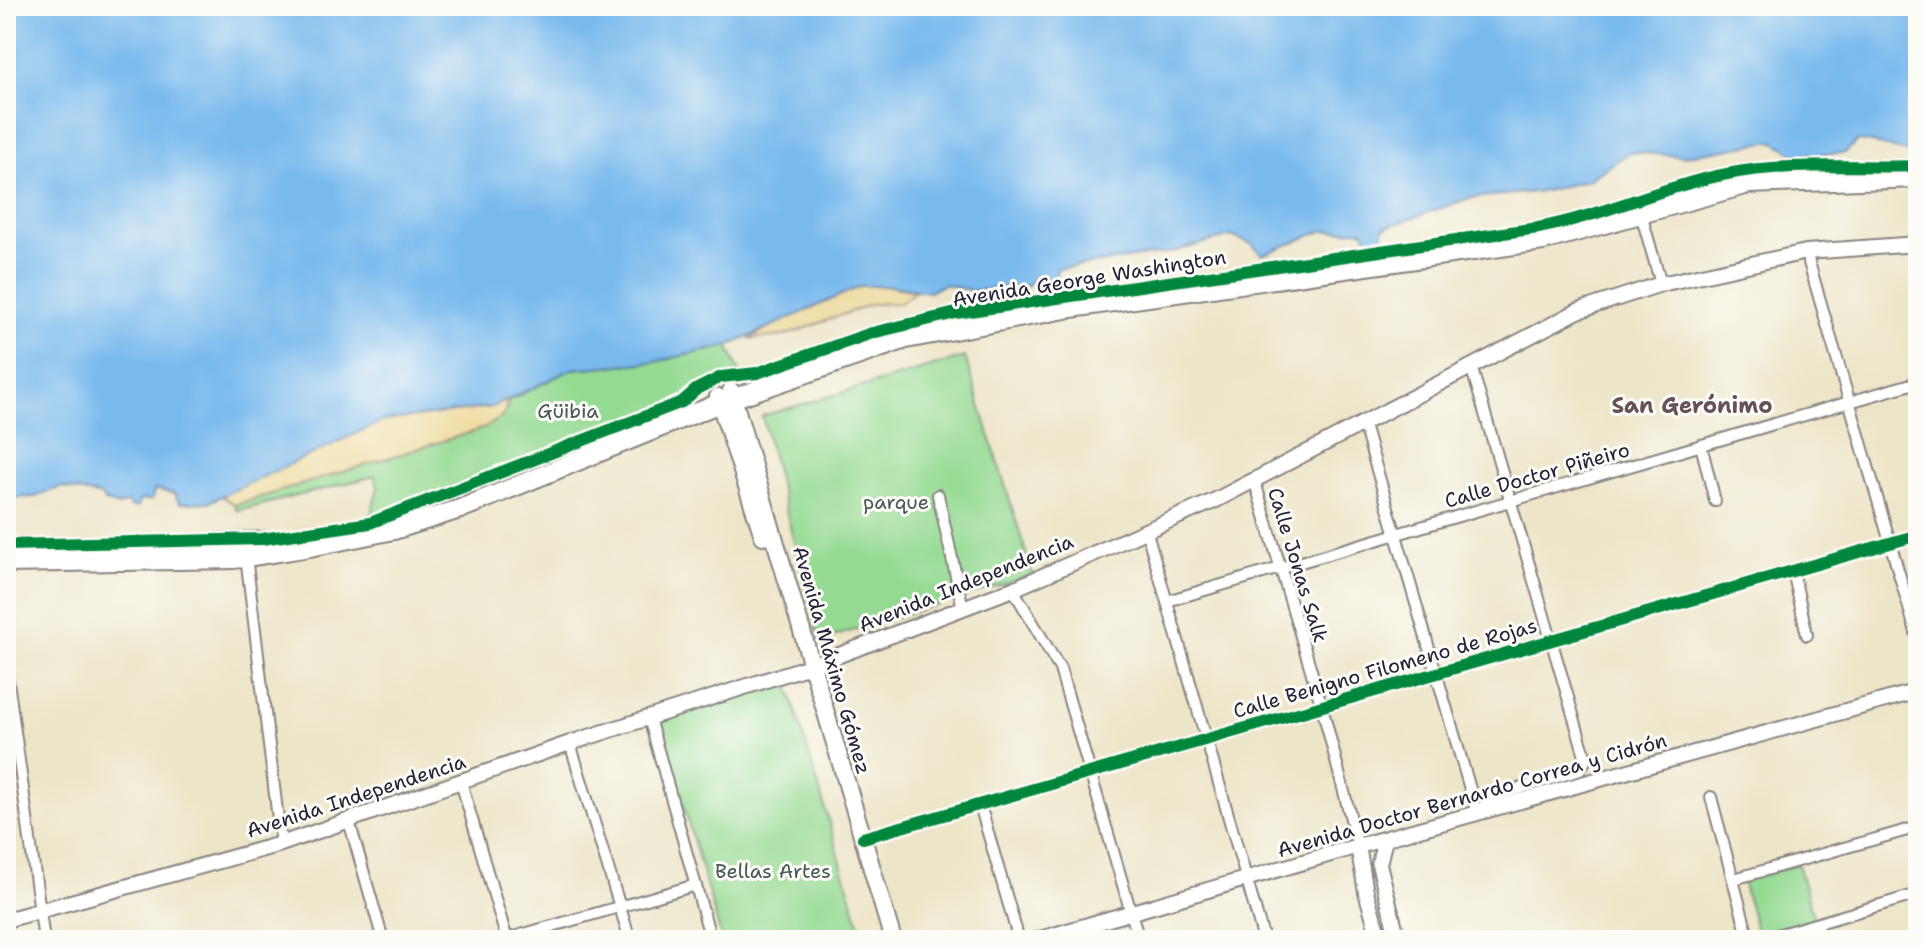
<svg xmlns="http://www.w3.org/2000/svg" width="1924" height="946" viewBox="0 0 1924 946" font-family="'Shantell Sans',sans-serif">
<rect width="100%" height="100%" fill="#fdfcf7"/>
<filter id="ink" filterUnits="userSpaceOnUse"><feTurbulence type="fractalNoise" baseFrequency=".0125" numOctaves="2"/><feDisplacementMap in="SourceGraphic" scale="16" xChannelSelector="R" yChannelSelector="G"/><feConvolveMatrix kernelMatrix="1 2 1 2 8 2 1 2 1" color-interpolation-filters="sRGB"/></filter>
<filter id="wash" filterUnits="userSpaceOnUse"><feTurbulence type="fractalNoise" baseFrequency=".006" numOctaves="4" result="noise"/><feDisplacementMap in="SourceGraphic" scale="32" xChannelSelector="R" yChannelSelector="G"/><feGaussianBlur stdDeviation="1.8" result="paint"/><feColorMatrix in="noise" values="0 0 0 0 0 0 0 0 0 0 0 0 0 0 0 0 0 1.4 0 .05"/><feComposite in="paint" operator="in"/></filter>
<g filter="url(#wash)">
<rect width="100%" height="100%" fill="#ede5c7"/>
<!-- green -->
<g fill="#95da93" stroke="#5c7e67" stroke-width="2">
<path d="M728,346L741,375L699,392L698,401L368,526L378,487L375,476L237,511L235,505L485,428L507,409L508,401L572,369L654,362Z"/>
<path d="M965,357L1033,575L819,641L762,416Z"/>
<path d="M788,684L864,940H722L659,721Z"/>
<path d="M1798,864L1814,919L1758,936L1742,881Z"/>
</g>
<!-- sand -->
<g fill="#eeda9e" stroke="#887e6c" stroke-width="2">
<path d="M861,286H891L915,291L900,303L872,304L784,336L749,339L796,313Z"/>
<path d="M508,401L503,416L485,428L235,505L220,495L383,421L492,407Z"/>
</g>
<!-- water -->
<path fill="#79baed" stroke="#4e6e94" stroke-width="2" d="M6,6H1918V148L1914,153C1895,152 1877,141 1857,141L1845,153L1797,155L1773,141L1683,156L1630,152L1588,180L1545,191L1470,198L1383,228V241L1369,240L1363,230L1322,231L1262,255L1252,244L1231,236L1172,252L1057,269L1055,280L1033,279L1027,286L972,291L944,284L929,292L891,286H861L728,346L654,362L572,369L492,407L383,421L209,502L179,503L175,494L155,489L152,500H140L138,507H130L128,502L118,506L104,501L101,496L61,487L35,497L6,498Z"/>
</g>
<g filter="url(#ink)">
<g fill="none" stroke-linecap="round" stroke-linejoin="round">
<defs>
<g id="street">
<path d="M1641,214L1661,284"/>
<path d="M1806,252L1918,639"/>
<path d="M1471,366L1586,759L1580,770L1489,798L1480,812"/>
<path d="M1363,422L1477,813"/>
<path d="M1701,445L1715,501"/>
<path d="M1254,479L1322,707L1358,846"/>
<path d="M938,495L963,608"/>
<path d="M1146,529L1264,940"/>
<path d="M246,556L281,844"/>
<path d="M1793,571L1807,635"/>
<path d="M1013,589L1060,669L1139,940"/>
<path d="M1167,601L1918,382"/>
<path d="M6,667L44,940"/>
<path d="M649,718L711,940"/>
<path d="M570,743L630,940"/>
<path d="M461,782L507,940"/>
<path d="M1711,797L1749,940"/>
<path d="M980,805L1019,940"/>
<path d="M349,821L383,940"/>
<path d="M863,838L1918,535"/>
<path d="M1734,879L1918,827"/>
<path d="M503,940L696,885"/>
<path d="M1760,940L1918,894"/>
</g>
<g id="secondary">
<path d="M1385,839L1379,864L1398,940"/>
<path d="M1358,846L1366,892L1380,940"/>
<path d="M6,920L281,844L570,743L813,665L1013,589L1216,500L1578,311L1661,284L1806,252L1918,244"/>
<path d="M1037,940L1358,846L1918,691"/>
</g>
<g id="primary">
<path d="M731,391L893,940"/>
<path d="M718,397L763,536"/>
</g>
<g id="highway">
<path d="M10,551L284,540"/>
<path d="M6,563L234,559L310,547L394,530L460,509L720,403L906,339L1071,308L1543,241L1749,184L1918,178"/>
</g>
</defs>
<!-- street casing -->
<use href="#street" stroke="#888481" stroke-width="14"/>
<!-- secondary casing -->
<use href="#secondary" stroke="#888481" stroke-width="18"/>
<!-- primary casing -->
<use href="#primary" stroke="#888481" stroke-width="20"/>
<!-- highway casing -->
<use href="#highway" stroke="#888481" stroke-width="22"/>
<!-- street -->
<use href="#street" stroke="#fff" stroke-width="10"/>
<!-- secondary -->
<use href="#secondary" stroke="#fff" stroke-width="14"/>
<!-- primary -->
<use href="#primary" stroke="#fff" stroke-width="16"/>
<!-- highway -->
<use href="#highway" stroke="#fff" stroke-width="18"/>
<defs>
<g id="cycleway">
<path d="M6,545L262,539L370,523L682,402L697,389L721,377L757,373L872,333L956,313L1538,228C1603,216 1663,186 1727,174C1789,162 1855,168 1918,166"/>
<path d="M863,838L1918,535"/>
</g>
</defs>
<!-- cycleway casing -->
<use href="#cycleway" stroke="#fdfcf7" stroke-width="17"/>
<!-- cycleway -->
<use href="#cycleway" stroke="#00873e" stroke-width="12"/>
</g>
</g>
<g text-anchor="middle" stroke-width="6" stroke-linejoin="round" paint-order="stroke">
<!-- street labels -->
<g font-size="20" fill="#22223b" stroke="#fdfcf7">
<text transform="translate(1089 278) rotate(-9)" y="7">Avenida George Washington</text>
<text transform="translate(1537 475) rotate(-16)" y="7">Calle Doctor Piñeiro</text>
<text transform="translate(1298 565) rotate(73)" y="7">Calle Jonas Salk</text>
<text transform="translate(966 583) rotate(-22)" y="7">Avenida Independencia</text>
<text transform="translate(832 660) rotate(74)" y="7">Avenida Máximo Gómez</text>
<text transform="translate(1385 668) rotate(-16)" y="7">Calle Benigno Filomeno de Rojas</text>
<text transform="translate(1472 795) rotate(-16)" y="7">Avenida Doctor Bernardo Correa y Cidrón</text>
<text transform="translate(356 796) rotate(-18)" y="7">Avenida Independencia</text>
</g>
<!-- park labels -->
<g font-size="20" fill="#445955" stroke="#fdfcf7">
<text x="568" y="418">Güibia</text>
<text x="896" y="509">parque</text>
<text x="773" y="878">Bellas Artes</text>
</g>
<!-- neighbourhood labels -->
<g font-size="22" font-weight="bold" fill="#675158" stroke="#fdfcf7">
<text x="1692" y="413">San Gerónimo</text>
</g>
</g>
<!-- margin -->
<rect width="1924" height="946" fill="none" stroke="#fdfcf7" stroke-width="32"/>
</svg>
